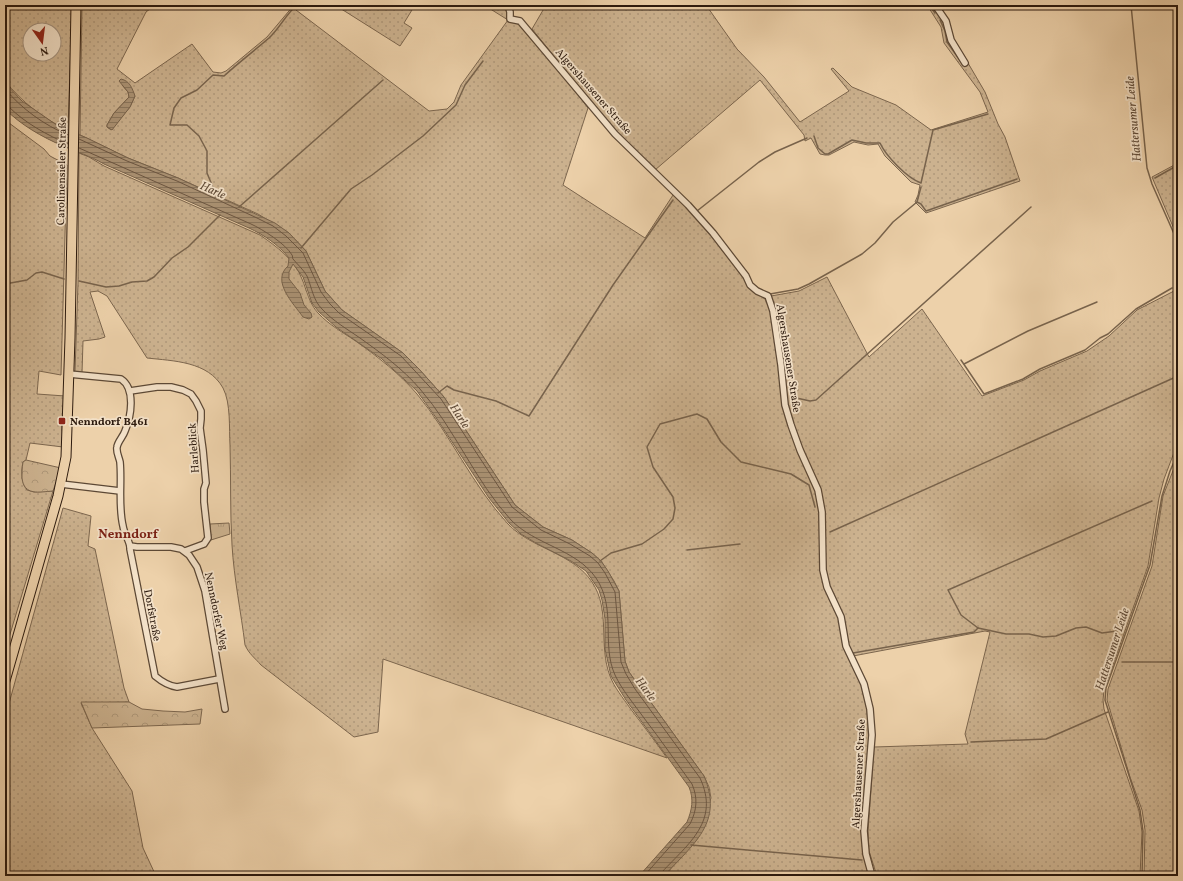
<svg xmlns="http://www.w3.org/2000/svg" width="1183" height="881" viewBox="0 0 1183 881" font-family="Vollkorn,serif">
<defs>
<pattern id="grass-dots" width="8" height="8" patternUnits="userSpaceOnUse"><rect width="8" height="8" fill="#ccb28f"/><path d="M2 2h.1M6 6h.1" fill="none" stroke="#af987a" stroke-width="1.8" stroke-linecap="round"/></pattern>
<pattern id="forest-crowns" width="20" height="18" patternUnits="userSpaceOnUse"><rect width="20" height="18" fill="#ccb28f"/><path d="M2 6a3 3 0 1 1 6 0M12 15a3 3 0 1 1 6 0" fill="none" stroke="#af987a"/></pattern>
<pattern id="park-tufts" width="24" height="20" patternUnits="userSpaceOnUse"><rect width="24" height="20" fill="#ccb28f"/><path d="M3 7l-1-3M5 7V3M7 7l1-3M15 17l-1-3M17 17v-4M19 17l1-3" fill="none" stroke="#af987a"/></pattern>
<pattern id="water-rules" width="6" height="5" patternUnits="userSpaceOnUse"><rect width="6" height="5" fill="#ab9375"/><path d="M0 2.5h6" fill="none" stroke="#8b775e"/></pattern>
</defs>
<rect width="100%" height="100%" fill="#edd1aa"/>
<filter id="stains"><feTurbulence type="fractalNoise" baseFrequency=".005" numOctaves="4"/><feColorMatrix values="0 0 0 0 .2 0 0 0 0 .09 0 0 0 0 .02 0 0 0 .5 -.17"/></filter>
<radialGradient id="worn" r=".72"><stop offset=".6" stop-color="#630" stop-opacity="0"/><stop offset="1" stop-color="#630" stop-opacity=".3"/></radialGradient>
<!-- grass -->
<g fill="url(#grass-dots)" stroke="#7c664e" fill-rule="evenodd">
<path d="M5,5H72L68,130C43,119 22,102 5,81ZM30,30H54V54H30Z"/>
<path d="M82,5H155L146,12L117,69L135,83L192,44L213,72L221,73L226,71L267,37L294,5H302L296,10L429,111L447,109L454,102L461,85L508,20L484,5H505L508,12V20L518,24L559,70L588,108L563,185L645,238L675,192L712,234L744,277L748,286L765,299L770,309L778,357L782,402L797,449L816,490L819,511L820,570L829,599L839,618L842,627L844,648L861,685L867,709L869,746L862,831L864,856L869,876H664L698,838L711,798L709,787L704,776L629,672L625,661L619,591L614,581L601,561L592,553L572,540L543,527L515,505L444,397L419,369L403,353L342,310L325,291L306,251L289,233L258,214L178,178L128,158L80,135ZM122,85L135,96L130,107L111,130L107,127V125L114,113L129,97L128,92Z"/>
<path d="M335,5H415L404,23L412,28L400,46Z"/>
<path d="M546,5H706L737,49L764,77L800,122L849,91L831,69L833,68L852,87L896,105L931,130L988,112L980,92L944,43L941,27L927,5H932L945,25L964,66L968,63L985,92L998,124L1005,137L1020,181L926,213L915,202L918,195L920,185L911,182L885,156L878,144L868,145L854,142L829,155H825L820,154L811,138L805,141L804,135L760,80L655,170L617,133L532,29Z"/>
<path d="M5,120L44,149L50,156L67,165L61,375L39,371L37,394L65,396L62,426L63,447L30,443L26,460L23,462C21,471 21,483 27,490L34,492L53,491L5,651Z"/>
<path d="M79,153L89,157L104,166L260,235C276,246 295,260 302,279C307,291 309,303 318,313C329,325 344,333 357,342C378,357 400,374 417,394C451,435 472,485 508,524C532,549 573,553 592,582C611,610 598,645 610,676C614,687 623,698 630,708C642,724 655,741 667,758L383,659L378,732L354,737L261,665C255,658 249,654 245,645C241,612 234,579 232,545C230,512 231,478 230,445C229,429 231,403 223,388C208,361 173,361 147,358L107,296L98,291L90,292L105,337L99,339L83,341L82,373L75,372L78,283Z"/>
<path d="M1178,163V246L1177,236L1152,177Z"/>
<path d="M827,277L869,357L922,309L982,396L1024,380L1040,371L1087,351L1109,336L1137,310L1176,290L1178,313V442L1164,479L1159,498L1148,566L1104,690L1103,700L1104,709L1139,811L1142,832L1140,876H877L869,851L868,831L874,747L968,744L965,734L990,632L985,631L853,656L848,646L843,616L830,588L825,570L824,512L792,423L788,405L771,296L799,291Z"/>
<path d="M1178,458V876H1144L1145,830L1142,810L1130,777L1107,700L1108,689L1152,566L1163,496Z"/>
<path d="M63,508L91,516L88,546L95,549L124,688L129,702L81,703L92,728L132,791L143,848L156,876H5V718Z"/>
</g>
<!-- forest -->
<g fill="url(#forest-crowns)" stroke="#7c664e">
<path d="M26,460L61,468L53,491C39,492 24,496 22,478C22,472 22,468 23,462Z"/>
<path d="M81,702H129L142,709L163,711L185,712L202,709L200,724L92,728Z"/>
</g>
<!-- park -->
<path fill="url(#park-tufts)" stroke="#7c664e" d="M229,523L230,534L211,540L210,524Z"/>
<!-- water -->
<g fill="url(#water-rules)" stroke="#78634c">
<path d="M121,79C130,81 132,88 135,96L130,107L112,130L107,127V125L114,113L129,97L128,92L119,81Z"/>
<path d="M5,83L22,101L58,126L87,138L128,158L178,178L275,223L289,233L306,251L325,291L342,310L403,353L419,369L444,397L515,505L543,527L572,540L592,553L601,561L608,571L619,591L625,661L629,672L704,776C724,823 693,844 664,876H639L687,822C692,810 694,799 689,787L626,700L611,676L605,649V619L602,600L599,590L586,571L571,561L536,543L521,534L509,523L489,498L437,419L417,391L382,359L336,327L319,312L312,303L303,277L293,264L289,272V279L300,293L304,305L311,313L312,317L309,319L303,317C293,303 271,281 288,266L289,258C279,245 264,235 249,228L104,164C90,156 77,152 63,146C42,137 21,125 5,109Z"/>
</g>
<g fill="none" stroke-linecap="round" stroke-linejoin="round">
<!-- shore -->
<g stroke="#6c5642" stroke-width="1">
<path d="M5,89C22,109 44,125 68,135"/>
<path d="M5,106L9,107C25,123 47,135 68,144"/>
<path d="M79,139L127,161L177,181L257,218L273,226L286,236L303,253L321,292L330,304L339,313L401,356L441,399L512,507L541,530L570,544L590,556L598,563L605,573L615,592L621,662L626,674L635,689L700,778C720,821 689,843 662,872L661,876"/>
<path d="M79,148L251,224C262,229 286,244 292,255C293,256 292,258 293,259C297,264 303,269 307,276C312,288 313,300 322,309C333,321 347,329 360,338C381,353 403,369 420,389C455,429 475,481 511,520C535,545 576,549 596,578C617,609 601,644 615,675C622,690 634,704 644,718C661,740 676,762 692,784C698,798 697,810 690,824L644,876"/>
</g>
<!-- stream -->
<g stroke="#78634c" stroke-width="1.5">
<path d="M929,5L935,13"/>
<path d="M1131,5L1147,168L1152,184L1175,236L1178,273"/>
<path d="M940,20L945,31L947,42L962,63"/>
<path d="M814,136L818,148L825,154H828L852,140L866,143H880C886,156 907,178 921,183L933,130L988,114"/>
<path d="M1155,178L1178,165"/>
<path d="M217,197L207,173V151L199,136L187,125H170L174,108L181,98L197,90L213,75L224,76C238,63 254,51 269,38C280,28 286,14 297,5"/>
<path d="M917,202L921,204L926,211L1017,179"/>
<path d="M239,207L383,80"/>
<path d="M697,211L759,162L775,152L807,138"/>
<path d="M301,248L351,189L372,175L423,136L456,105L465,85L483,61"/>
<path d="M79,281L106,287L119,286L132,282L147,281L154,277L172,258L188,247L220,215"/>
<path d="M5,284L27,280L36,273L42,272L64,279"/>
<path d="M770,294L798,289L809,284L862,254L875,243L893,222L917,202L921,187"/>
<path d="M961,360L984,394L1023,379L1040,369L1085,350L1100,338L1108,334L1136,309L1172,288"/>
<path d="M964,364L1028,331L1097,302"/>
<path d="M438,393L447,386L454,390L496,401L529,416L613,285L673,200"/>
<path d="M792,397L810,401L816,400L1031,207"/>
<path d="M830,532L1178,376"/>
<path d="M687,550L740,544"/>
<path d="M600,561L611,553L642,544L664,529L673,519L675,508L673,497L653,467L647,447L660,424L697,414L707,419L721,442L741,462L791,474L809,485L815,507"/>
<path d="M1117,631L1102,633L1086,627L1076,628L1056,636L1043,637L1029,634H1006L978,628L961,615L948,590L1152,501"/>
<path d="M853,653L974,632L978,628"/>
<path d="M1122,662H1178"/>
<path d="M971,742L1046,739L1108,712"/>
<path d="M691,845L862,860"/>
<path d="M1142,876L1143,831L1140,810L1105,700L1106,688L1150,565L1162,496L1170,471L1178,453"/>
</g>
<defs>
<g id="minor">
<path d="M508,5L510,12V19L520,21L615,134L688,205L713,233L746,276L750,285L757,291L768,296L773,311L781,365L785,405L791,425L800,450L818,490L822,512L823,570L827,587L841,617L846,646L864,684L870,709L872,735L864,831L866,854L872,876"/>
<path d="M935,5L946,21L951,40L965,63"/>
<path d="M69,374L121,379C136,389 131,417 125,431C123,437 118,441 117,447C116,452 119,457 120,462C122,483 118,505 123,526C124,534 131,543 130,549L155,676C161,681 169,686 177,687L219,679"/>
<path d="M130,391L157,387H171L183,390L191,394L196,401L201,411V419L200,428L203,450L206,483L204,489V502L208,538L204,544L185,551"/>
<path d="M61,484L120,491"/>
<path d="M130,546L137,547H171L181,549L189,555L197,567L205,591L225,709"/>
</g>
<path id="primary" d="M5,681L58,496L66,457L70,338L76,5"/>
</defs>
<!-- minor casing -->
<use href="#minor" stroke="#5c4835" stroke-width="8"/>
<!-- primary casing -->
<use href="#primary" stroke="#2c1a0e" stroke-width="11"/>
<!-- minor -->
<use href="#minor" stroke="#f3e1c8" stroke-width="5.5"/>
<!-- primary -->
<use href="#primary" stroke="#edd1aa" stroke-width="9"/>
</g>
<!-- markers -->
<rect fill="#8f2418" stroke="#f3e1c8" stroke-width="1.5" x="58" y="417" width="8" height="8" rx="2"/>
<g text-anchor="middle" stroke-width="3.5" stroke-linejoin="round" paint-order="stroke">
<!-- street labels -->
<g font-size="11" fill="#2c1a0e" stroke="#f3e1c8">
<text transform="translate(594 91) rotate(49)" y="4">Algershausener Straße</text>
<text transform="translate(61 171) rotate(-89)" y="4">Carolinensieler Straße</text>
<text transform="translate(789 358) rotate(81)" y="4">Algershausener Straße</text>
<text transform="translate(193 448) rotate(-94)" y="4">Harleblick</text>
<text transform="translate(217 611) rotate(78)" y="4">Nenndorfer Weg</text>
<text transform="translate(153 615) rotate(79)" y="4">Dorfstraße</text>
<text transform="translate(858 774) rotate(-87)" y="4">Algershausener Straße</text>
</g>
<!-- poi labels -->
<g font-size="11" font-weight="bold" fill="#2c1a0e" stroke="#f3e1c8" text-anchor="start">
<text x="70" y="425">Nenndorf B461</text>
</g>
<!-- water labels -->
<g font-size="12" font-style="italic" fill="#5f4a37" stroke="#f3e1c8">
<text transform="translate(1133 119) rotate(-95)" y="4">Hattersumer Leide</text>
<text transform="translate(213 190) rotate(24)" y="4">Harle</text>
<text transform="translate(460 416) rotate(57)" y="4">Harle</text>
<text transform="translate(1112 649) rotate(-72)" y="4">Hattersumer Leide</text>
<text transform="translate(646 689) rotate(54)" y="4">Harle</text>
</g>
<!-- quarter labels -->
<g font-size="13" font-weight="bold" fill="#7a1f14" stroke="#f3e1c8">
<text x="128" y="538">Nenndorf</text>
</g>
</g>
<!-- margin -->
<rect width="1183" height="881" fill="none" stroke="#edd1aa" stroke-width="20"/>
<rect x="6" y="6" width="1171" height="869" fill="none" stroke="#2c1a0e" stroke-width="2"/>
<rect x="10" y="10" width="1163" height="861" fill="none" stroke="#2c1a0e"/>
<!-- north arrow -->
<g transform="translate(42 42) rotate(166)"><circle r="19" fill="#f3e1c8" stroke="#a3917e"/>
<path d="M0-3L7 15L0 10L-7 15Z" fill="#8f2418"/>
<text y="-6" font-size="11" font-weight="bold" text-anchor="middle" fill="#2c1a0e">N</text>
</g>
<rect width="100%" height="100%" filter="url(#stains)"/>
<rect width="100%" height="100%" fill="url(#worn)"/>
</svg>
